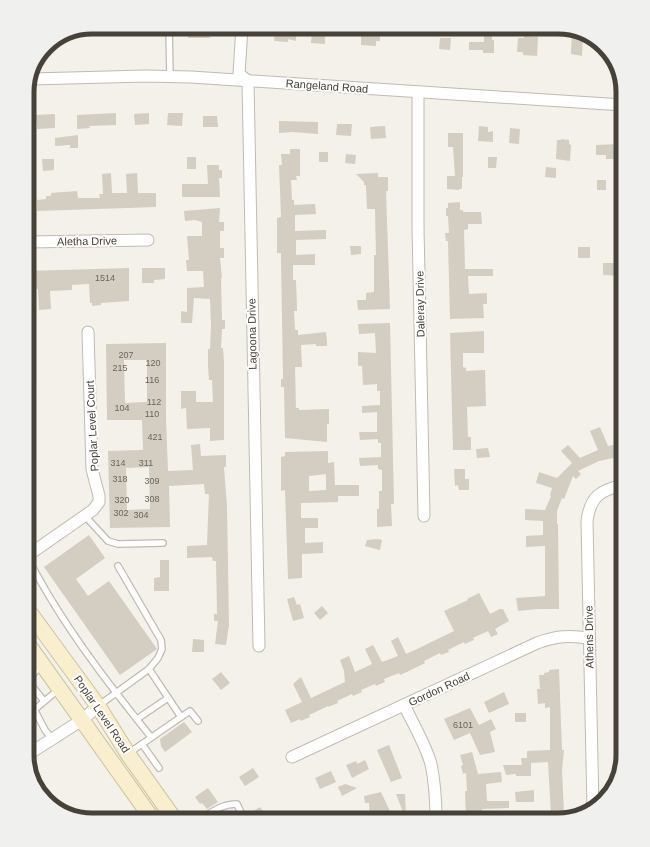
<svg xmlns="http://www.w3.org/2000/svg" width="650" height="847" viewBox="0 0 650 847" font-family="Arial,sans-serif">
<rect width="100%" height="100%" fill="#f3f1ea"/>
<!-- building -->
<g fill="#d4cdc1" fill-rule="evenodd">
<path d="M181,27H203L211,29L210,38H188V36H180Z"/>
<path d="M572,30L583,33L582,56L571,54Z"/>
<path d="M275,31L296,32V41L288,39V42L274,41Z"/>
<path d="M312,31L325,32V44L311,43Z"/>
<path d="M370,32H380V41H376V46L361,45V36H370Z"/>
<path d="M484,35H492V40H494V53H483V50H469V42H484Z"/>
<path d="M524,36L538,37L537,56L523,55V52H517L518,38H524Z"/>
<path d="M440,38H451L450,50L439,49Z"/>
<path d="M116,113V125L89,126L90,128L77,129V115Z"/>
<path d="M149,113V124L135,125L134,114Z"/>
<path d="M168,113H183L182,126L167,125Z"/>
<path d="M55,114V128L37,129L36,115Z"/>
<path d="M203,116H217L218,127H203Z"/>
<path d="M279,121L318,122V134L293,132L279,133Z"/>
<path d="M337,124H352L351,136L336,135Z"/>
<path d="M385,126L386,138L371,139L370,127Z"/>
<path d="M479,126L488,127V132L493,131V142L478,141Z"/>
<path d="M510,128L520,129L519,144L509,143Z"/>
<path d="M448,133H463V177H462V189H459V190L447,189V176H455L453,147H448Z"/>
<path d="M78,135V148H70V145L55,146V138Z"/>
<path d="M561,139L569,140V144L571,145L570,161L556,159L557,140H561Z"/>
<path d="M621,144L622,159H606V155H596V145Z"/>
<path d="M290,149H300V176H296L297,180H291L292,200H294V205L315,204L316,214L295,215V231L326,230V239L296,240V255L315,254V265H293V280H296L297,307V311H294L295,330H298V335L326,332L327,341V346H316V344L301,345L302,367H295L296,408H299V410L329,409V424H327V442L285,438L284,387H281V379H283L281,258V253H277V218L281,217L279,165H282L281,154H290Z"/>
<rect x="319" y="152" width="9" height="10"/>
<path d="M346,154L356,155L355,164L345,163Z"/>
<rect x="187" y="157" width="9" height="12"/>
<path d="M488,157H497L496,168H488Z"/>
<path d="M42,159H54V170L43,171Z"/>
<path d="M207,165H219V170H222V178H219L220,197H182V184H208Z"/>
<path d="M546,167L556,168V178L545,177Z"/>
<path d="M111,173L112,193H127L126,174L137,173L138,193H156V207L37,211V200L46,199V196H51V193L77,191L78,198H100L99,194H103L102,174Z"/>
<path d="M378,173V177H388V191H386L390,309L358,310L357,300H366V293L374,292V255H376L375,209H367L366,185H364V182L356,174Z"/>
<rect x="597" y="180" width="9" height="10"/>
<path d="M460,202V210H463V212H481L482,224H468V229L464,230L465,269H493V276H468L469,294L487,293V304H483L484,318L450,319L448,241H446L445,233H449L448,216H446V208H448V203Z"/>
<path d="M220,208L219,222H224V231H220V248H224V258H220L222,278H221L222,320H225V329H222L221,348H223L224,363V440L210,441V428L187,429L186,408L181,409V391H196V402H213L212,380H209L208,365V349H210L211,326L210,299L194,298L192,323H181V311L187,312V288L204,287L203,271H187L186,260H189L187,236H202V222L195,220L185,221L184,211Z"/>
<path d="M350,246H361V254L351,255Z"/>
<rect x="578" y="247" width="12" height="11"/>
<path d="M603,263H623V276L603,275Z"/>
<path d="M129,268V301L101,303V305L92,306V303H90L89,284L72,285V290L50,291L51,309L39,310L38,289L27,290V271Z"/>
<path d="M142,268H165V279L154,280V283H142Z"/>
<path d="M390,323L394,504H391L392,526L377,527V509H379V491H382V470L378,469V465L360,466L359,458L381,457V443H378V439L360,440L359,432H377V412L362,413V406L380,405V391H377V384L363,385L362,366H358V352L376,353L375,333L359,334L358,324Z"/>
<path d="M484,331V353H463V367L466,368V371L485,370L486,406L467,407L468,437H471V450H453L450,333Z"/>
<path d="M166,343V419L168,471L193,470L191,445L200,444L201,456L226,455V467H224L227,506L229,625L226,645L215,644L218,621H214V614H217L216,561H213L212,557L187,558V546L207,545L209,494H205L204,484L169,486L170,527L110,528L108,451L143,450L142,420H107L106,344ZM124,360H147V402L125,403ZM149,467L150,509L127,510L126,468Z"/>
<path d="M600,427L608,446L623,443V456L599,461L578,471L581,474L576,479L573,476L564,499L562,498L557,511V524H558L559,609H537L518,611L516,598L545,596V546L526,547V536L543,535V521L525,520V509L545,510L551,496L550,495L552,488L536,483L539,472L557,478L572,463L561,451L568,445L580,458L598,450L590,431Z"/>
<path d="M488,448L490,457L477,458L476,449Z"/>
<path d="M328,451V463L334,462L335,485H359V496H338V502L301,503V518H318V528H305V543L323,542V553L302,554V578L288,579L285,490L281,491V457L285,456V452ZM326,474V490L309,491V476Z"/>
<path d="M454,469H465V479H469V490H459L458,485L455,486Z"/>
<path d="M89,535L105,558L76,579L88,596L109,581L157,649L120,675L44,567Z"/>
<path d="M378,539L382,540L380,550L365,546L367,540Z"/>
<path d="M160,560H169V591H154V578L160,577Z"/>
<path d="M615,560H623V570H616Z"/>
<path d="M479,593L490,614L500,609H503L509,621L495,629L498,634L491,637L488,631L473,638L474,640L465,644L464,642L448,650L449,652L441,655L440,653L424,661L425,663L409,671L400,675L399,673L384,679L385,682L376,686L375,684L361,690L362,692L353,696L352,694L337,701L338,703L328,707V706L309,715L310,717L301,721L300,719L291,723L285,710L302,702L293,684L301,677L311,698L345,682L344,671L340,660L349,656L355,672L372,664L365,649L373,645L382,662L398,656L391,641L398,637L406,654L417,649L454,631L444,611L468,600L467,599Z"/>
<path d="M294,597L297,605L300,604L304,618L293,621L287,599Z"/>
<path d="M322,606L328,613L320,620L314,613Z"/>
<path d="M193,639L204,640V652H192Z"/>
<path d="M623,644V667H617L616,645Z"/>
<path d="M559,669L562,750H564L562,770L564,814H551L548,762L531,763V776H516V774L506,775L503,765H522L521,758H527V751L550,750V707L545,708V703L538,704L537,689H540L539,675H544V673L549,672V670Z"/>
<path d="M221,672L230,683L221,690L212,679Z"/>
<path d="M504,692L509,704L489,713L484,702Z"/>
<path d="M470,708L479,725L491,719L496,729L490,732L495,752L480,755L470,733L454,740L444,719Z"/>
<rect x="515" y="713" width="11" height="9"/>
<path d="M184,722L192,732L165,752L161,746L160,739Z"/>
<path d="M389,745L402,778L391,782L377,750Z"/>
<path d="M472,752L478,774L501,772L502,782L486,784L487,801H509V808L482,809L483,820H466L465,791H467L466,773L463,774L461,766L463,765L460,755Z"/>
<path d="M365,760L369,769L352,778L346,765L356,761L357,764Z"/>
<path d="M253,768L259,777L245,786L239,777Z"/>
<path d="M331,771L336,782L320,789L315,778Z"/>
<path d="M345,784L357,788L342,796L338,787Z"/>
<path d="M208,788L218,802L207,809L202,803L200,804L195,797Z"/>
<path d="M534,790V802H516L515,792Z"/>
<path d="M381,792L394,820H370L369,803H365L364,796Z"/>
<path d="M396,794H405L406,817H405Z"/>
<path d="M260,807L267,817L263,820H247V815Z"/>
</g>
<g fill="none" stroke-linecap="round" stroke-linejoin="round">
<defs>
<g id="service">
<path d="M169,27L170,76"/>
<path d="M85,516L108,541L118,544L163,543"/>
<path d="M27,556C59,620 106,681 151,737"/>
<path d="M41,664L28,681L44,701"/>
<path d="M149,669L181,717L190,711L198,721"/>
<path d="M98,706L149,669L158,658L162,649L161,640L118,566"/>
<path d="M34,709L45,730L52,739"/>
<path d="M27,716L59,689"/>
<path d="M137,719L168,698"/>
<path d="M142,744L159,768"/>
<path d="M129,753L181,717"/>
<path d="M199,820C212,812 221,804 237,804L243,817L242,820"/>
</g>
<g id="minor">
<path d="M242,27L239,74L248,81L259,646"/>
<path d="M32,79L145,76L191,77L623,105"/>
<path d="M418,92V227L424,516"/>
<path d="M27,242L148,240"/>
<path d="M27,556L93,510L99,502V496L92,469L88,332"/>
<path d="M404,705C413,723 426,746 431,764C435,783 436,801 436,820"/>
<path d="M27,755L82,720L98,706"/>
<path d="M292,757L537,643C556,636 569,635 589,638"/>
<path d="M593,809L587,521C590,497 600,490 623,485"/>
</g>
<g id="secondary">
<path d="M27,609L98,706L128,754L175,820"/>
<path d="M27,643L153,820"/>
</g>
</defs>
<!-- service casing -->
<use href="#service" stroke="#c1bbb1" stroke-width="8"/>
<!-- minor casing -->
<use href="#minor" stroke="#c1bbb1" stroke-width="13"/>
<!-- secondary casing -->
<use href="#secondary" stroke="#cec39f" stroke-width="17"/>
<!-- service -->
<use href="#service" stroke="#fff" stroke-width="5.5"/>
<!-- minor -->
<use href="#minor" stroke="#fff" stroke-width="11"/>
<!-- secondary -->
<use href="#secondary" stroke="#f9efcf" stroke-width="15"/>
</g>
<g text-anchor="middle" stroke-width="4" stroke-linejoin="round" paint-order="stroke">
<!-- number labels -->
<g font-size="9" fill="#6a655b">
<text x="105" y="281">1514</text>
<text x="126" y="358">207</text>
<text x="153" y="366">120</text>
<text x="120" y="371">215</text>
<text x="152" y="383">116</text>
<text x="154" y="405">112</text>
<text x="122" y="411">104</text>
<text x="152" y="417">110</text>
<text x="155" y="440">421</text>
<text x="118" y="466">314</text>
<text x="146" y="466">311</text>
<text x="120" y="482">318</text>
<text x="152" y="484">309</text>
<text x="152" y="502">308</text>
<text x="122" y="503">320</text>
<text x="121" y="516">302</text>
<text x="141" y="518">304</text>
<text x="463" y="728">6101</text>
</g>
<!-- street labels -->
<g font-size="11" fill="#474239" stroke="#fff">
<text transform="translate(327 86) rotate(4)" y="4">Rangeland Road</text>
<text transform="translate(87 241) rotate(-1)" y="4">Aletha Drive</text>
<text transform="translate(420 304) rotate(-91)" y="4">Daleray Drive</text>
<text transform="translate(252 334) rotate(-91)" y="4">Lagoona Drive</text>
<text transform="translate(92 426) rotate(-93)" y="4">Poplar Level Court</text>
<text transform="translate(589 637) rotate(-91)" y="4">Athens Drive</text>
<text transform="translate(439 689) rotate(-25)" y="4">Gordon Road</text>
<text transform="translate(102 714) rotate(56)" y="4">Poplar Level Road</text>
</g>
</g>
<!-- crop -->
<path d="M0 0H650V847H0ZM92 34H558A58 58 0 0 1 616 92V755A58 58 0 0 1 558 813H92A58 58 0 0 1 34 755V92A58 58 0 0 1 92 34Z" fill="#f0f0ef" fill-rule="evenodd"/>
<path fill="none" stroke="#474239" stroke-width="5" d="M92 34H558A58 58 0 0 1 616 92V755A58 58 0 0 1 558 813H92A58 58 0 0 1 34 755V92A58 58 0 0 1 92 34Z"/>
</svg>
